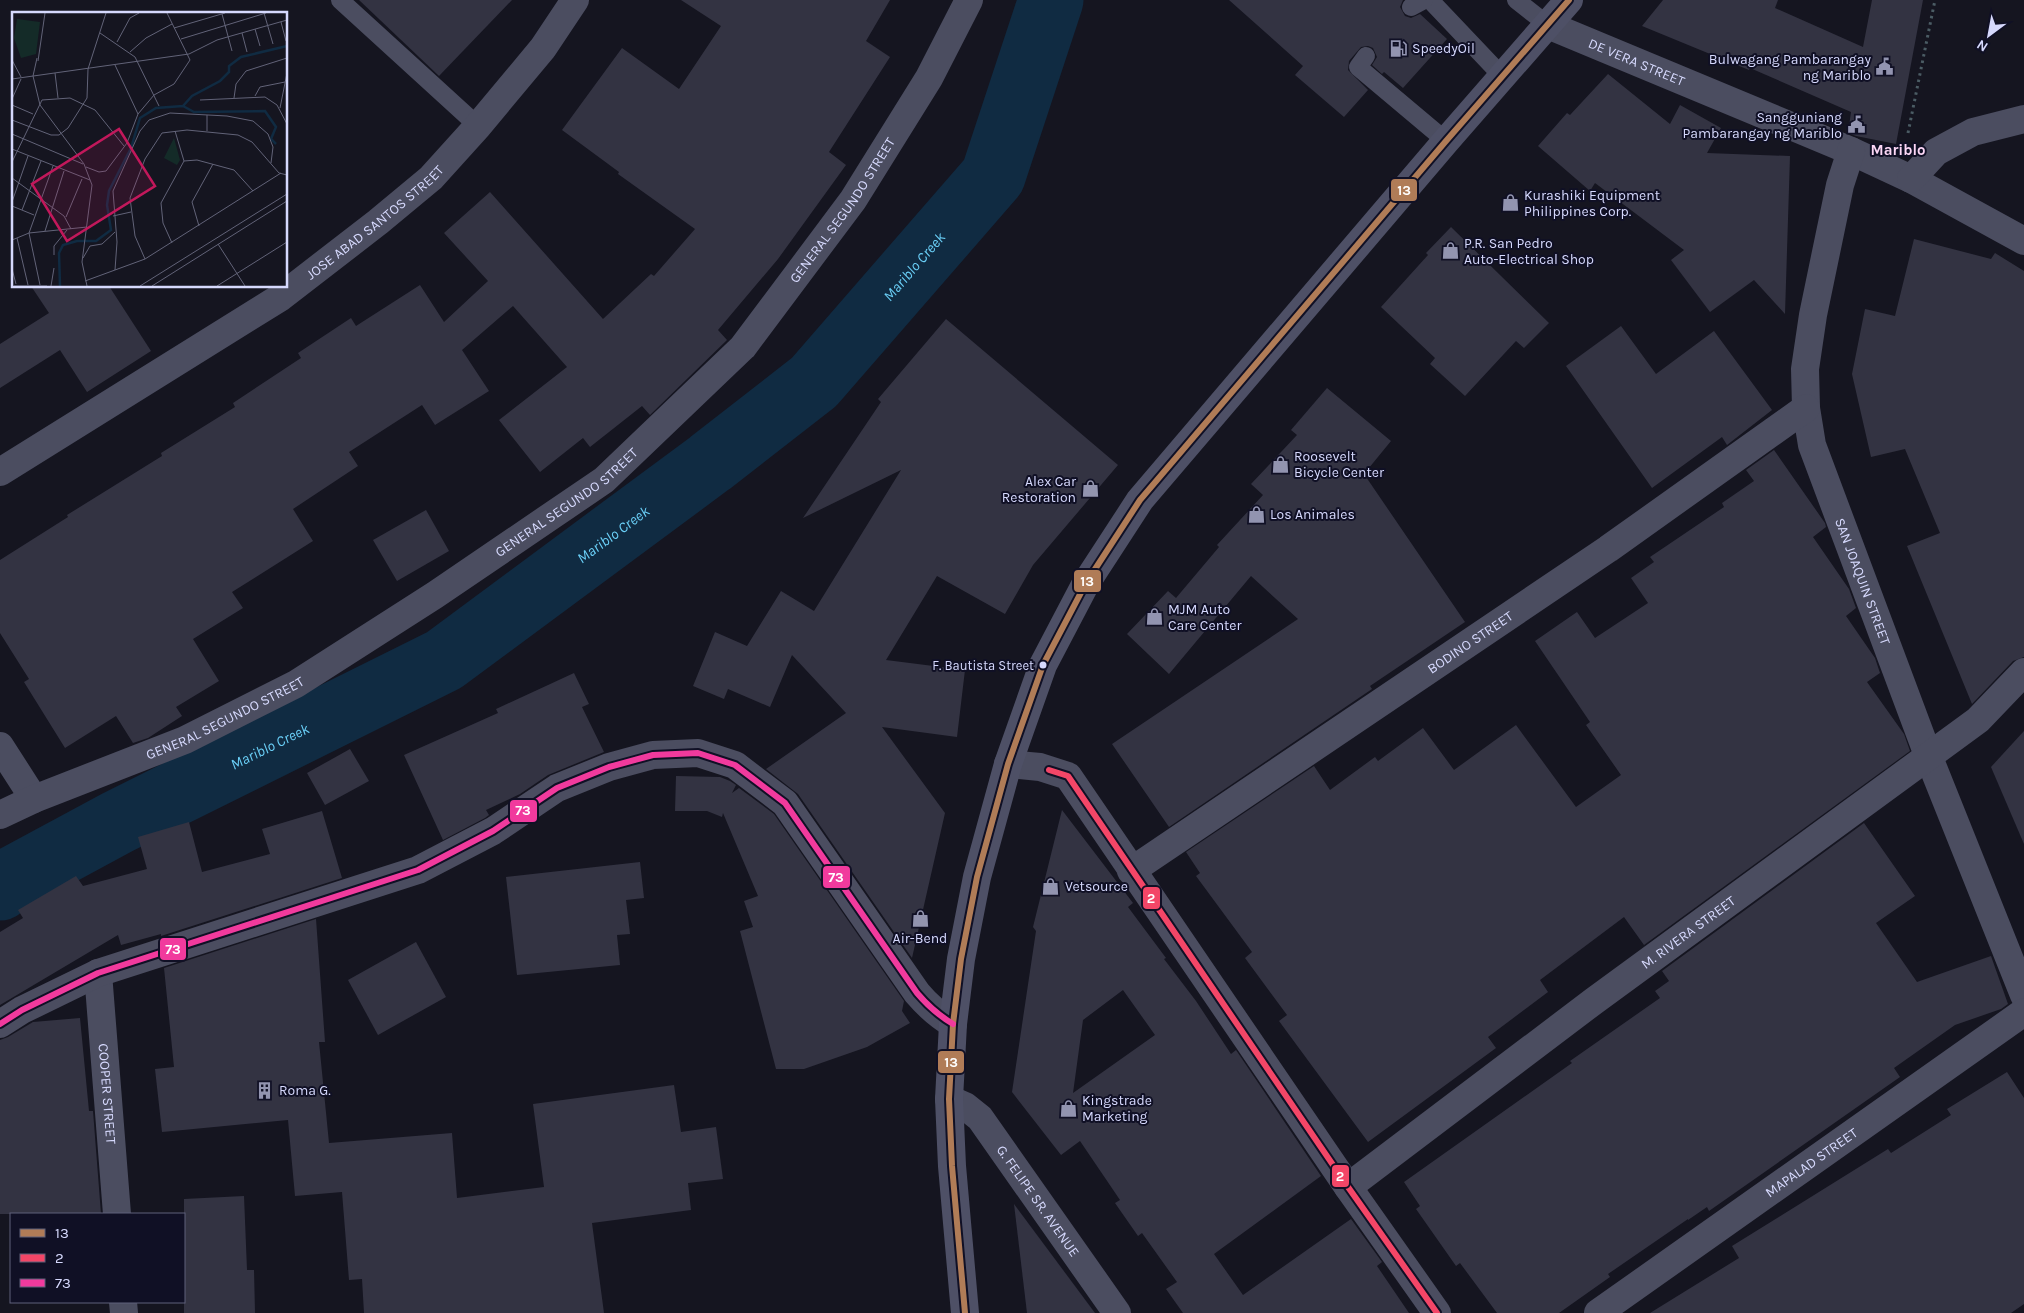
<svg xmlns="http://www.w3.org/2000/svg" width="2024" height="1313" viewBox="0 0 2024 1313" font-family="Karla,sans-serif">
<rect width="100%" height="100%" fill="#151520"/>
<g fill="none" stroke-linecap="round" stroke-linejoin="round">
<!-- river -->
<path stroke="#102b42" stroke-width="65" id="s1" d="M0,888L7,882L118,822L444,660L710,463L814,382L993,176L1051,0"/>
</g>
<!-- building -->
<g fill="#333342" fill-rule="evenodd">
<path d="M359,0H512L439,76Z"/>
<path d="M681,0H890L866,41L890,57L829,152L846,165L778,259L718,330L727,340L650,415L642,406L590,447L583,438L540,472L499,420L567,367L513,306L462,350L489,391L435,425L422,405L349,452L358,466L293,509L313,541L232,592L243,608L193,639L219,681L176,707L182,716L148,738L133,743L116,716L65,748L24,682L29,679L0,633V560L68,517L67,515L162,456L161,453L235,407L233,403L301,358L298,353L351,318L356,326L420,285L444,322L488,281L444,233L490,192L603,319L651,274L654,276L695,229L618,174L619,172L562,130L622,48L679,89L721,26Z"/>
<path d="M1229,0H1403L1400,7L1405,16L1411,18L1420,14L1447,39L1403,88L1384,72L1382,74L1372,65L1377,57L1373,48L1368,46L1361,47L1349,61L1348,70L1368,90L1344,117L1295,75L1303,66Z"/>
<path d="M1663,0H1778L1775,8L1863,47L1872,0H1923L1896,144L1856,136L1848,133L1851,112L1750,68L1749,70L1642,26Z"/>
<path d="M1608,74L1670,124L1680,105L1721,128L1707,153L1790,156L1785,314L1754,280L1710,312L1671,260L1684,250L1595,183L1590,191L1538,146L1567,113L1570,115Z"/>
<path d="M1451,227L1549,323L1524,348L1516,341L1465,396L1430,364L1435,358L1381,307L1428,255L1426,253Z"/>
<path d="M1914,239L1991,259L1995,253L2024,271V657L2013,661L1972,704L1907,546L1940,533L1905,449L1871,457L1852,374L1865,309L1895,316Z"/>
<path d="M31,286H109L151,351L87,392L60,350L0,388V344L49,313Z"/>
<path d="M946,319L1118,465L1033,565L1005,614L937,576L886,660L965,670L957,737L882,727L945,813L912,958L798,794L766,769L846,713L792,655L770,707L728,689L724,699L693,686L715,632L747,646L781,591L814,611L901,470L803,518L881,402L878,399Z"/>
<path d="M1621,326L1656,374L1714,331L1772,410L1727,445L1722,437L1652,488L1566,366Z"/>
<path d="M1327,388L1391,441L1364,474L1465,622L1370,686L1372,689L1169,827L1112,744L1298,619L1251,576L1169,674L1127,634L1168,591L1176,598L1219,547L1217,545L1263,495L1251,484L1297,435L1291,430Z"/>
<path d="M1774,450L1825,523L1826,527L1813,537L1849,589L1856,608L1846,616L1875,658L1880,673L1867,682L1904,734L1910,751L1644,945L1624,917L1540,980L1548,992L1488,1037L1496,1048L1368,1142L1279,1021L1287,1015L1245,958L1252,952L1196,876L1200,873L1186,852L1314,766L1330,790L1375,757L1378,761L1423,728L1454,770L1516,725L1576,807L1621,775L1586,725L1590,722L1535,641L1577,612L1595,638L1648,603L1631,578L1654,562L1650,557L1724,507L1722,503L1754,481L1746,470Z"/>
<path d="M426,510L449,551L397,581L373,540Z"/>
<path d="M574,673L589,704L582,707L604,752L548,775L520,794L486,810L489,815L485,818L443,840L404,755L498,713L496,709Z"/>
<path d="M2024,731V844L1991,767Z"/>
<path d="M350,749L369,781L325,805L307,773Z"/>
<path d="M676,776L720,777L730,781L736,785L732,793L739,788L774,814L904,1001L902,1011L910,1023L867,1047L804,1069H776L740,931L753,927L744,901L758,896L723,813L722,817L707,811H675Z"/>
<path d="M1062,810L1133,903L1128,907L1166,958L1164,959L1196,1001L1231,1054L1236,1050L1321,1176L1214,1254L1243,1295L1351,1219L1382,1262L1377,1266L1409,1313H1183L1166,1289L1177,1282L1142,1233L1138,1236L1115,1203L1120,1200L1080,1141L1061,1155L1012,1092L1036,931L1033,927ZM1123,990L1155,1035L1073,1093L1083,1020Z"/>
<path d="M322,811L342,878L161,936V934L121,945L118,935L0,1005V932L23,918L18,910L76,876L83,886L147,869L138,837L189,822L202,872L270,854L262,829Z"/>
<path d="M1864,823L1915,896L1876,923L1917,982L1991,956L2008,1004L2001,1009L1955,1025L1894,1068L1900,1077L1709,1211L1707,1207L1688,1220V1219L1608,1274L1610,1277L1559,1313H1497L1460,1263L1456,1266L1416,1209L1420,1206L1404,1182L1572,1063L1570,1061L1660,998L1655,991L1669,981L1662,971Z"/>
<path d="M640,862L644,898L626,900L630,934L617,935L620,965L517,975L506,877Z"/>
<path d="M316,919L325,1042H319L329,1143L452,1133L457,1198L544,1187L533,1104L674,1085L681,1132L716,1127L723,1179L688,1183L691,1210L592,1223L604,1313H364L362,1279L349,1280L342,1192L295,1196L288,1120L162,1132L155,1069L174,1067L164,968Z"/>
<path d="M416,942L446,997L378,1035L348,980Z"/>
<path d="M80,1018L89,1111H93L101,1214H0V1040L8,1037L33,1022Z"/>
<path d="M2007,1072L2024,1098V1304L2011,1313H1650L1739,1258L1732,1246L1888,1149L1891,1153L1951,1115L1947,1109Z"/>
<path d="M244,1196L247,1270H254L255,1313H184V1199Z"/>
<path d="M1014,1204L1095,1313H1027Z"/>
</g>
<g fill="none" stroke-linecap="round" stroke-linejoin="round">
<!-- path -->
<path stroke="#4b5c64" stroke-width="3" stroke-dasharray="2.5 4" stroke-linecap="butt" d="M1908,133L1935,0"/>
<!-- service -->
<g stroke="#4b4d60" stroke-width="18">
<path d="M340,0L478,126"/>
<path d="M1430,0L1503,77"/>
<path d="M1516,0L1548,25"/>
<path d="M1411,7L1424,0"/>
<path d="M1366,56L1358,67L1446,141"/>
</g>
<!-- minor -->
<g stroke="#4b4d60" stroke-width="28">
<path id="s2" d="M1548,25L1851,151L1911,179L2024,241"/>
<path id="s3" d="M1851,151L1840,185L1813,315L1805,369L1806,408L1812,445L1928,755L2024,995"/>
<path d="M1911,179L1936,152L1973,132L2024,119"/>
<path id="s4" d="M0,472L281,297L378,222L431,178L478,126L543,48L575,0"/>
<path d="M0,746L34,799"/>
<path d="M1008,764L1040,767L1068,776L1348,1187L1437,1313"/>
<path id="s5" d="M0,815L34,799L185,740L296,684L435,595L604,480L743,347L853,200L929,78L969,0"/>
<path id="s6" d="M1131,871L1608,549L1806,408"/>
<path id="s7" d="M98,973L117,1214"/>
<path d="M0,1024L22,1010L98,973L418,870L493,831L557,788L609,767L653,755L698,753L735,765L785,803L917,993C928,1006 938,1015 953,1024"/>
<path id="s8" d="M1348,1187L1594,1001L1978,720L2024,672"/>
<path d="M123,1302L124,1313"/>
<path id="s9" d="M1598,1313L2024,1012"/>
</g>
<!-- tertiary -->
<path stroke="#4b4d60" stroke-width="28" id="s10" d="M949,1099L965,1106L980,1118L1117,1313"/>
<!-- secondary -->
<path stroke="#4e5066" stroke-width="28" d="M965,1313L952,1166L949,1099L953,1024L961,959L977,877L1008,764L1043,665L1086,583L1140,500L1446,141L1569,0"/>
<defs>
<path id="bus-1" d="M965,1313L952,1166L949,1099L953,1024L961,959L977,877L1008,764L1043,665L1086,583L1140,500L1446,141L1569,0"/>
<path id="bus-2" d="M1049,770L1068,776L1348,1187L1437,1313"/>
<path id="bus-3" d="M0,1024L22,1010L98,973L418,870L493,831L557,788L609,767L653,755L698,753L735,765L785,803L917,993C928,1006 938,1015 953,1024"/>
</defs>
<!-- bus-1 casing -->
<use href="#bus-1" stroke="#101025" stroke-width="10"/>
<!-- bus-2 casing -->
<use href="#bus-2" stroke="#101025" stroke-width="10"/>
<!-- bus-3 casing -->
<use href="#bus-3" stroke="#101025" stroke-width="10"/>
<!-- bus-1 -->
<use href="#bus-1" stroke="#b07c57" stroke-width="6"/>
<!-- bus-2 -->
<use href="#bus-2" stroke="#f34667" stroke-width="6"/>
<!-- bus-3 -->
<use href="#bus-3" stroke="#f13a9d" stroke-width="6"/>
</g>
<!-- icons -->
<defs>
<symbol id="fuel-bare" viewBox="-9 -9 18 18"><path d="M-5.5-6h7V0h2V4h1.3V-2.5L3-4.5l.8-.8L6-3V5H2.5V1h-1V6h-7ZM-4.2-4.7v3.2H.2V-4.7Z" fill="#9294b0" stroke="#101025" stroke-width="2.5" paint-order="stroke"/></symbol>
<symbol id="civic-bare" viewBox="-9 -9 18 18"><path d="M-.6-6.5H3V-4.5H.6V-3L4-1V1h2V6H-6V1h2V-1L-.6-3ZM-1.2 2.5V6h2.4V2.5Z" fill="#9294b0" stroke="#101025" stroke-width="2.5" paint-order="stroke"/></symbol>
<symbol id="shop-bare" viewBox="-9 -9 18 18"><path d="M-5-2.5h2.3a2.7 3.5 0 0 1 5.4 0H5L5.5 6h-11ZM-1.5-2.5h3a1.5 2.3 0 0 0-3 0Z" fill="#9294b0" stroke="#101025" stroke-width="2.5" paint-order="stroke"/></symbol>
<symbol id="building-bare" viewBox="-9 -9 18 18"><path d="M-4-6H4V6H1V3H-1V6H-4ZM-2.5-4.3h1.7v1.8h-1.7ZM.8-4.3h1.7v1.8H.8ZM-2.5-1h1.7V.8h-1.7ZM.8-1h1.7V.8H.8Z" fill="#9294b0" stroke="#101025" stroke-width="2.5" paint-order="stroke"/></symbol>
</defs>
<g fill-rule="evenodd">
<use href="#fuel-bare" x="1386" y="36" width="25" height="25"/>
<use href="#civic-bare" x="1872" y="54" width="25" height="25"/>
<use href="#civic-bare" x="1844" y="112" width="25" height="25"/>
<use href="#shop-bare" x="1498" y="190" width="25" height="25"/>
<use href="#shop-bare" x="1438" y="238" width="25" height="25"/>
<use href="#shop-bare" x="1268" y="452" width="25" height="25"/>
<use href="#shop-bare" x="1078" y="476" width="25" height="25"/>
<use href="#shop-bare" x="1244" y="502" width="25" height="25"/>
<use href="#shop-bare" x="1142" y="604" width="25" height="25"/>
<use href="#shop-bare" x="1038" y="874" width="25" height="25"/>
<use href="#shop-bare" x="908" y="906" width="25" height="25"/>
<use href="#building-bare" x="252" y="1078" width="25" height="25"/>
<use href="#shop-bare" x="1056" y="1096" width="25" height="25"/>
</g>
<!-- markers -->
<circle fill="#d6d9fd" stroke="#101025" stroke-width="2" cx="1043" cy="665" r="4.5"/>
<g text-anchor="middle" stroke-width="4" stroke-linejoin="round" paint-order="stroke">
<!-- bus labels -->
<g font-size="13" fill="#d6d9fd" stroke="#101025" text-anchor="end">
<text x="1034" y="670">F. Bautista Street</text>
</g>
<!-- poi labels -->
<g font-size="14" fill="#d6d9fd" stroke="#101025" text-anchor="start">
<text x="1412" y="53">SpeedyOil</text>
<text x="1871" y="64" text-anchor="end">Bulwagang Pambarangay<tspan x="1871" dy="16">ng Mariblo</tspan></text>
<text x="1842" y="122" text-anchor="end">Sangguniang<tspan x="1842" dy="16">Pambarangay ng Mariblo</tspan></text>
<text x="1524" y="200">Kurashiki Equipment<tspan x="1524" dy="16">Philippines Corp.</tspan></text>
<text x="1464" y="248">P.R. San Pedro<tspan x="1464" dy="16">Auto-Electrical Shop</tspan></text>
<text x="1294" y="461">Roosevelt<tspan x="1294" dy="16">Bicycle Center</tspan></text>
<text x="1076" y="486" text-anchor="end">Alex Car<tspan x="1076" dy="16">Restoration</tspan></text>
<text x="1270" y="519">Los Animales</text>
<text x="1168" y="614">MJM Auto<tspan x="1168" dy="16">Care Center</tspan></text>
<text x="1065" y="891">Vetsource</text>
<text x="920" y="943" text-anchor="middle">Air-Bend</text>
<text x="279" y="1095">Roma G.</text>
<text x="1082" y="1105">Kingstrade<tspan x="1082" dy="16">Marketing</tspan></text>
</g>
<!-- street labels -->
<g font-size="14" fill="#d6d9fd" stroke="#101025">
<text dy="5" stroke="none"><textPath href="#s2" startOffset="96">DE VERA STREET</textPath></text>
<text dy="5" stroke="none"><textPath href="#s5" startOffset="1055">GENERAL SEGUNDO STREET</textPath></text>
<text dy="5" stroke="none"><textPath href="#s4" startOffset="451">JOSE ABAD SANTOS STREET</textPath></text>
<text dy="5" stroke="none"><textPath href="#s5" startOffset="650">GENERAL SEGUNDO STREET</textPath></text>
<text dy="5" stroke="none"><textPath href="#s3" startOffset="445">SAN JOAQUIN STREET</textPath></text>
<text dy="5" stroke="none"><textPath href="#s6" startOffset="409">BODINO STREET</textPath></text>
<text dy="5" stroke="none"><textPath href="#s5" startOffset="245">GENERAL SEGUNDO STREET</textPath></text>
<text dy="5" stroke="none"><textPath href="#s8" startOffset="425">M. RIVERA STREET</textPath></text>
<text dy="5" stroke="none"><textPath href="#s7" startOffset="121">COOPER STREET</textPath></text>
<text dy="5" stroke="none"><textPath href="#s9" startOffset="261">MAPALAD STREET</textPath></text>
<text dy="5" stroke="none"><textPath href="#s10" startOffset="138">G. FELIPE SR. AVENUE</textPath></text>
</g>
<!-- neighbourhood labels -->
<g font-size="15" font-weight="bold" fill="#fdd8f6" stroke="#101025">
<text x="1898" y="155">Mariblo</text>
</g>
<!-- water labels -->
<g font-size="15" font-style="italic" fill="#6acff7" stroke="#101025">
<text dy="5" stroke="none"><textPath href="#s1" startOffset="1115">Mariblo Creek</textPath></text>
<text dy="5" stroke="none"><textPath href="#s1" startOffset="710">Mariblo Creek</textPath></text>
<text dy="5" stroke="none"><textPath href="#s1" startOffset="305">Mariblo Creek</textPath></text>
</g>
</g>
<!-- overview -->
<g transform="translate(12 12)">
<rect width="275" height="275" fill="#151520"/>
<path d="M5,7L28,10L24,42L9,46L2,26ZM162,126L168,148L165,153L152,146Z" fill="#142b28"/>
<path fill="none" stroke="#102b42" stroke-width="2.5" d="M171,94L180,84L208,69L217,60V54L229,45L275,34M171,94L182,100L253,99L264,115L259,127L264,132M48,274L47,241L51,233L65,229H84L99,218L95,193L97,179L119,136L128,106L144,96L171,94"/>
<path fill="none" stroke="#626378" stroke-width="1" d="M252,1L261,32M210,2L220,39M269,10L274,29M162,16L213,1M243,17L248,34M88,21L123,45L147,94M230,21L235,40M169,27L254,1M105,30L118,6L127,1M118,40L134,26L160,12M25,46L21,64L28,93L72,152L80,173L70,250L75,274M0,48L9,65M26,49L33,1M103,53L126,102M43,61L46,86M0,67L177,42L205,28L275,8M243,84L248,75L273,70M222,86L224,72L234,59L275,46M0,87L9,67M188,88L253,85L265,93L275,112M0,93L21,102M268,96L275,61M0,108L39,123H47L56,116L75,86L76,57L94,1M163,119L172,149M195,119V103M0,122L71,152M0,137L78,168M0,150L30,88L58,86L83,98L112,134M74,155L87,160L94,159L115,131L126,102L142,83L162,72L178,48L155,1M0,166L52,204L59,217M0,190L16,144M0,194L22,203M10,198L29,149M101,204L119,200M54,205L70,167M187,214L180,190L201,152M33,219L52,159M5,226L16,273M0,228L17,221L75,215M160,231L151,211L149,191L172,149L185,148L222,158L241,179M206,232L233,274M42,243V234L55,218M71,246L78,234L90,232L103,220M133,247L123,224L118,186L133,147L150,121L175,118L226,123L240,130L267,161L275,163M0,257L4,272M103,258L105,230L101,179L128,119L137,108L158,101L215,104L241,109L256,122L261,135L259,151M73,269L133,247L269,161M28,273L17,221L41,154M2,274H35M39,274L42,256M128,274L275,182M140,274L275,189M205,274L275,230"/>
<path fill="#c2185b" fill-opacity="0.15" stroke="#c2185b" stroke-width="2.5" d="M107,117L143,174L55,229L20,172Z"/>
<rect width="275" height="275" fill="none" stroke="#d6d9fd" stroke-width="2.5"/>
</g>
<g stroke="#101025" stroke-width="2">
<rect x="1390" y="178" width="28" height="24" rx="5" fill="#b07c57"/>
<rect x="1073" y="569" width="29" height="24" rx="5" fill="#b07c57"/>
<rect x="509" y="799" width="29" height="24" rx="5" fill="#f13a9d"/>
<rect x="822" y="865" width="29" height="24" rx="5" fill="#f13a9d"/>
<rect x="1142" y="886" width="19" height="24" rx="5" fill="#f34667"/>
<rect x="159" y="937" width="28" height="24" rx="5" fill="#f13a9d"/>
<rect x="937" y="1050" width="28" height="24" rx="5" fill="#b07c57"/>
<rect x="1331" y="1164" width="19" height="24" rx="5" fill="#f34667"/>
</g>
<g font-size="14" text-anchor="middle" font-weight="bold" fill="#fff">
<text x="1404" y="195">13</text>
<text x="1087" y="586">13</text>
<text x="523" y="815">73</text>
<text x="836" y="882">73</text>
<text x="1151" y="903">2</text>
<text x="173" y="954">73</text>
<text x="951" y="1067">13</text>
<text x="1340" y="1181">2</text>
</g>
<!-- legend -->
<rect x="10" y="1213" width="175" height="90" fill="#101025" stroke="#5f607b"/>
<rect x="20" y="1229" width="25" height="8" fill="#b07c57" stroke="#5f607b"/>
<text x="55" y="1238" font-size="15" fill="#d6d9fd">13</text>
<rect x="20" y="1254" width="25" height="8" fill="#f34667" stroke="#5f607b"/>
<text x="55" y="1263" font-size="15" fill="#d6d9fd">2</text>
<rect x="20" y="1279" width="25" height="8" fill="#f13a9d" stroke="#5f607b"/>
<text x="55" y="1288" font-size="15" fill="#d6d9fd">73</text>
<!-- north arrow -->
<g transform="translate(1989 35) rotate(212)" stroke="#101025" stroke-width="4" paint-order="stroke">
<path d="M0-4L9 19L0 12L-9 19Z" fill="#d6d9fd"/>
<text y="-8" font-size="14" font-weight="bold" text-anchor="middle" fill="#d6d9fd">N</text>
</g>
</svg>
